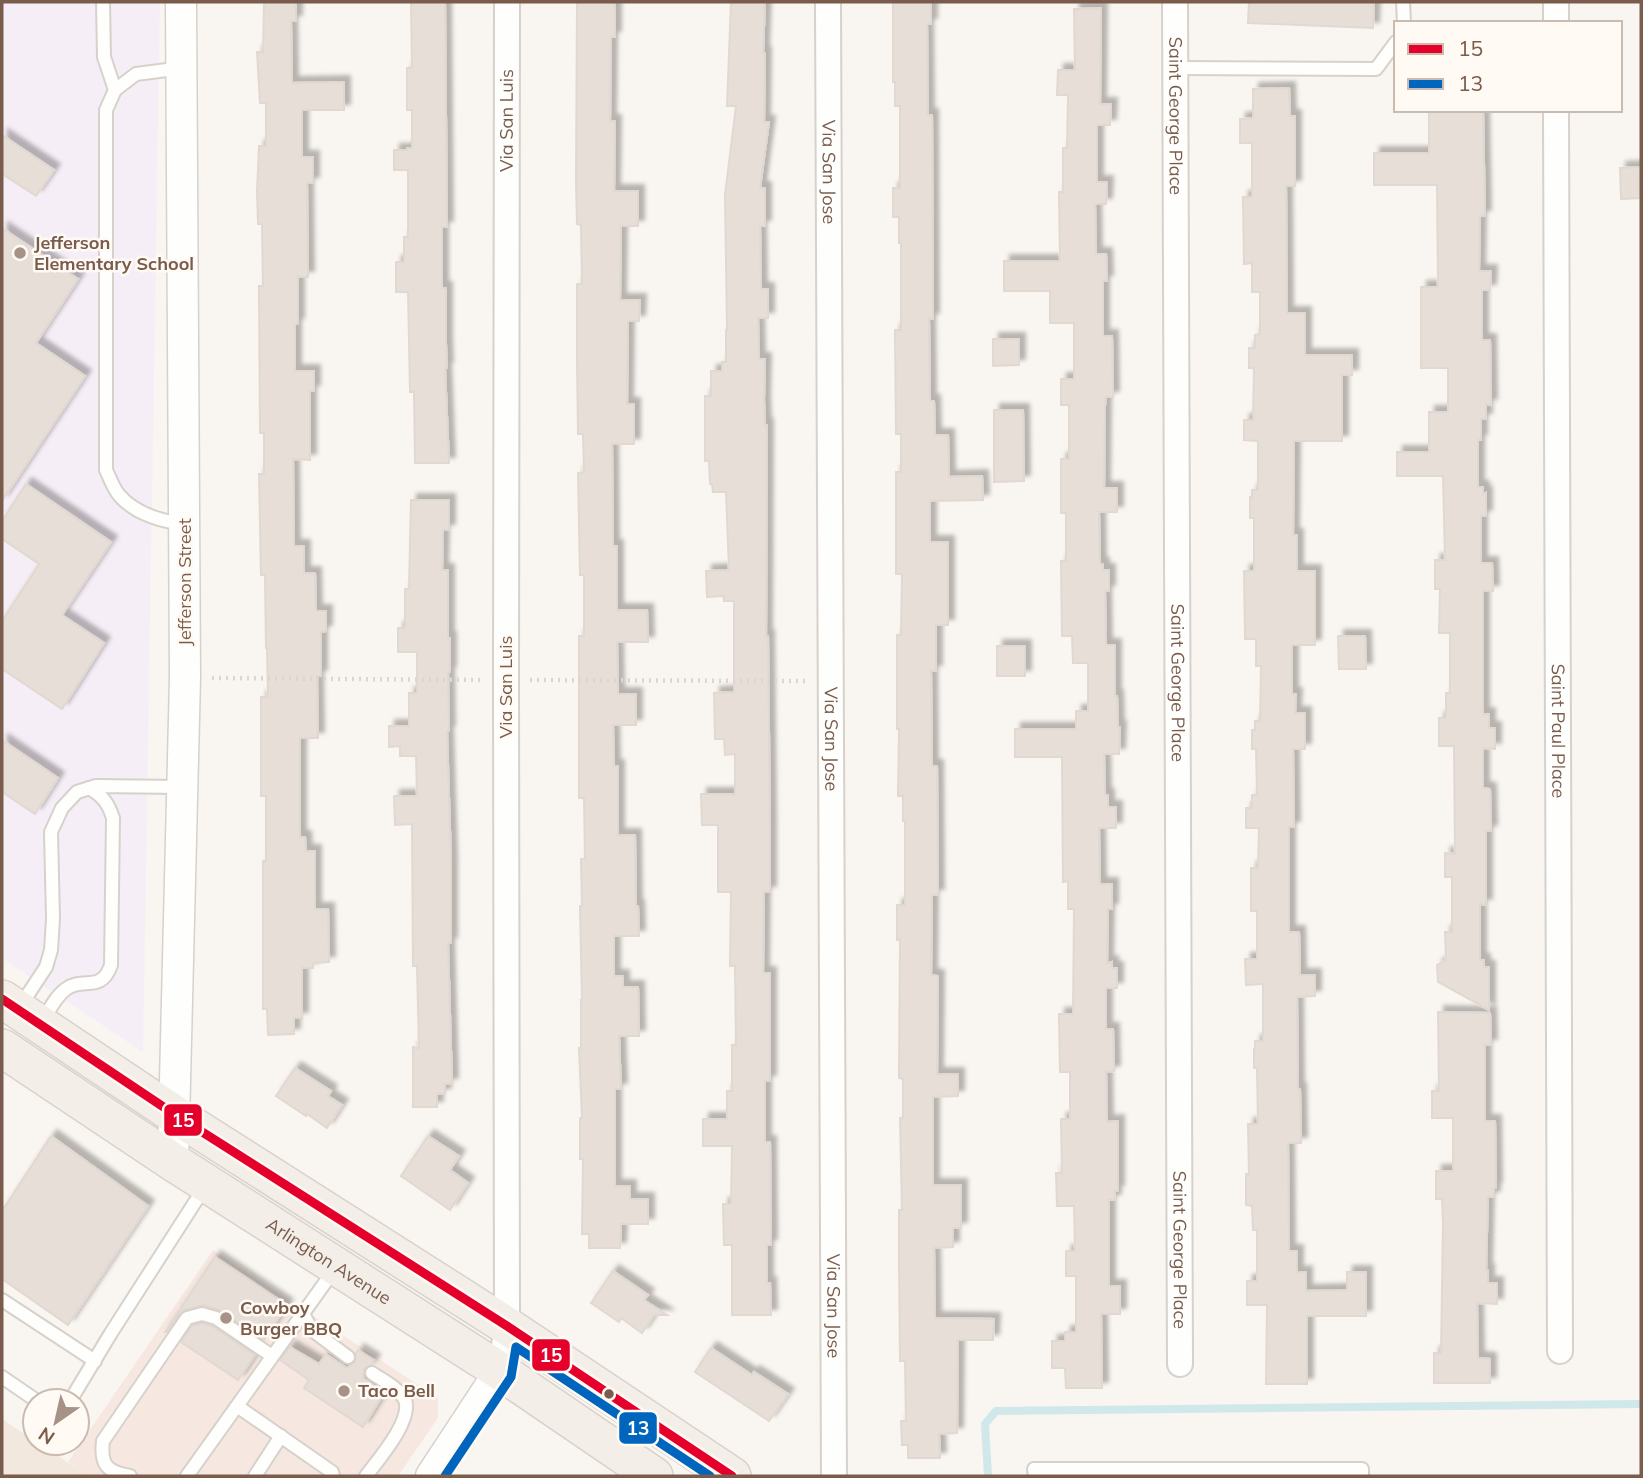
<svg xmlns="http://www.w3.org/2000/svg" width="1643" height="1478" viewBox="0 0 1643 1478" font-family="Mulish,sans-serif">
<defs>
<filter id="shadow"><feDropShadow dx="6" dy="-6" stdDeviation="2" flood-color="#0004"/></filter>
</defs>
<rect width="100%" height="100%" fill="#f9f5f0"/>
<!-- residential -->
<path fill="#f2e8de" d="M2,1419L35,1441V1443H39L88,1476H2Z"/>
<!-- commercial -->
<path fill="#f6e8e1" d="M213,1250L438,1398V1418L398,1476H88L68,1462Z"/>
<!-- education -->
<path fill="#f6eef6" d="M2,2H160L143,1052L2,958Z"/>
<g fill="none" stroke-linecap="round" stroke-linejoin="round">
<!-- stream -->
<path stroke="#d0e8ea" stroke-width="8" d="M988,1476L985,1424L996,1411L1641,1404"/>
</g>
<!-- building -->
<g fill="#e6ded7" stroke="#e2d8d2" stroke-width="2" filter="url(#shadow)">
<path d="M264,2H296V21H291L292,83L344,82V110H302V157H313V183H307L308,277H298V324H295V371H314V391H310V460L293,459L294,546H304V573H315L316,611H326V631L321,632V676H317L318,738H300V837H305L306,851H315V909H328L329,962L313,963V968H302V1018H294V1034L268,1035L267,1009H263V861H266V796H261V697H268L267,648H266L265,575H261L259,474H264V433H260L259,286H263L262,224H258L257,191L259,146H266V103H260L257,52H263Z"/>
<path d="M411,2H445L447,227H442V288H446V344L447,368H445L449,463H415L414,392H410L408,292H396V262H404V237H408V170H394V150H407V148H412V110H407V68L412,67Z"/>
<path d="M577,2H615V37H611L610,121H615L614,191H638V226H621L620,300H640L639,321H628L627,404H634V444H612L613,546H617V610H647L648,642H617L618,694H636V725H613L614,766H618V835H635L636,906H638L639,936H614V976H623V987H638L639,1036H619L621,1089H615V1186H630V1199H648V1224H621L620,1248H589V1234H582L583,1159H580V1118H582L579,1048H581V1000H582L580,906H582L581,859H585L584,798H579V636H584V575H580L578,473L584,472L583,434H578L577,359V284H582L581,225L577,224L576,182Z"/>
<path d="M731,2H765L763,53H765L764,122H769L760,188H765V226H760L761,289H768V318H758L759,359H765L764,400L765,425H767L766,636H768L770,824V892H764L763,973H770V1081H765V1142H770L771,1245H767V1283H770L771,1315H732V1245H724L723,1204H731L732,1146H703V1119H727V1091H732V1045H736L735,966H730L731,892H718V825H702L701,794H735V754L725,755L724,739H715L714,693L734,692V601H724V596L707,597L706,571L729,570L726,492H713L712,484H710L709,461H705V396H711V371H722V362H726V330H727L725,195L736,106H727Z"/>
<path d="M893,2H931V24H927L928,115H932L933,319H929L930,401H934L935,435H948L949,477L982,476L983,500L930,501V542H948V625H936V671H931L932,766H937L938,895H932L931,975L938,976L937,1074H958V1096L933,1097V1185H961V1228H953V1247L934,1248L935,1318L994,1319L993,1340H958L957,1433L939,1434L940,1458H908V1445H902L901,1421H906L905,1361H900L899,1256V1210H902L900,1118H903V1079L899,1078L900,940H897V905H905V821H903V796H898L899,729H897V635H901L902,574H896V472H901V434H896L895,330H901V243H899V217H893V188H900V106H895V82H893Z"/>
<path d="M1249,2H1374L1373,28L1248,23Z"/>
<path d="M1101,8L1100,104H1111L1110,125H1097V182H1107L1106,204H1095L1096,254H1106L1107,281H1103V336H1112L1113,397H1106L1105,406L1104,488H1117V512H1099L1100,564H1103V570H1109V591H1105L1106,645H1115V696H1117L1118,727H1120L1119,754H1104L1105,795H1108V807H1116V828H1099L1100,884H1112V909H1108L1107,963L1112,962V968H1117V988H1106V1029H1113L1114,1071L1106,1072L1107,1122L1118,1121V1191H1115V1200H1109V1286H1120V1314H1101L1102,1388H1066L1065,1368H1052V1341H1065V1332H1076V1276H1066V1251H1075L1074,1206H1057L1056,1173H1062L1061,1119H1070V1072H1060L1059,1014H1073L1074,909H1068V881L1063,882L1062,757H1015V729H1076V711H1088V663H1073L1072,636H1062L1061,561H1066V513H1061V459H1069V405H1061V379H1074V323H1050V291H1004V261H1060L1059,192H1063V148H1067L1068,95H1057L1058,70H1075L1074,9Z"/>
<path d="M1289,88L1290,116H1295V186H1286L1287,313H1305V355H1352V375H1342V441H1294L1293,535H1297V571H1315V645H1292V694H1296L1295,713H1305V749H1293L1294,827H1289V932H1299L1300,975H1315V996L1297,997L1298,1089H1300L1301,1143H1288L1289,1251H1297V1273L1306,1272V1291L1347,1290V1272H1366V1316H1307V1384H1266L1267,1305H1247V1281H1257V1230H1253L1252,1206L1246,1205V1174H1249L1248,1124H1258L1257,1068H1254V1049H1255V1041H1263V984L1246,985L1245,959H1257V911H1251V868H1258L1259,828H1246V808H1252V795H1257L1256,749H1252V730H1255V721H1260L1261,666H1256V639H1245L1244,571H1254V518H1250V497H1252V490H1258V441L1244,440V420H1253L1254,368H1249V348H1255V335L1260,334V292H1252V263L1244,264L1243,197H1252V143H1240V119L1253,118V89Z"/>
<path d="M1429,110H1483L1485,216H1480L1479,271H1491L1490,290H1482V340H1490L1491,405L1486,404V419H1481V440H1478V487H1483V494L1486,493V516H1481V563H1492L1493,591H1483V714H1489V728H1495V749L1483,748V788L1490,789L1491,831H1486V905L1480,904V960H1484V967H1489V1010L1438,982L1437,965L1446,960L1445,932H1452V877H1445V853L1455,854L1454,746H1439V718H1446V693H1450V633H1439L1440,589H1435V560H1445L1443,476H1397V452H1429V412H1448V368H1421V287H1438L1437,185H1374V153H1429Z"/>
<path d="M2,135L54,170L36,196L2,174Z"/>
<path d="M1641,167V198L1621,199L1620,168Z"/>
<path d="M2,228L78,279L36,343L85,376L2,501Z"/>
<path d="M993,339H1019V365L993,366Z"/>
<path d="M994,410H1023L1024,481L994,482Z"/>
<path d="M26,484L111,542L62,615L104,643L62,709L2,669V621L39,564L2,539V521Z"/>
<path d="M411,500H449V530H443L442,570H448V638H450V672H448L449,731H447L451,862V943H448L452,1084H445V1094H437V1107H413V1047L419,1048L417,966H413L412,824L395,825L394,796H417L416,756H400V746L389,747V726H409V693H417V652H398V628H405V589H409Z"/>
<path d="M1338,636H1365L1366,669H1339Z"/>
<rect x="997" y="646" width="28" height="30"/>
<path d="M2,740L58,778L35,814L2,792Z"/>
<path d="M1438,1012L1490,1013L1491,1045H1485V1121H1495L1496,1188H1494V1197H1488L1486,1270H1488V1283H1497V1304L1477,1303L1478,1358L1490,1359V1383H1434V1353H1441L1443,1224L1442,1199H1436V1171H1453V1118H1432V1091H1439Z"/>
<path d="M295,1068L331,1091L328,1096L342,1105L327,1128L307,1114L306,1116L276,1096Z"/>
<path d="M51,1136L148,1206L68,1325L2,1279V1211Z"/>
<path d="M428,1136L459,1156L450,1170L468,1183L450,1210L401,1176Z"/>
<path d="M215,1257L287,1305L264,1340L221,1311L204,1305L184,1310L180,1313L167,1332H165Z"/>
<path d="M613,1271L648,1295L644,1300L667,1315H654L642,1333L621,1318L619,1322L591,1303Z"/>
<path d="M202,1323L212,1326L255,1355L238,1380L181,1342L192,1326Z"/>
<path d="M290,1347L319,1364L326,1354L347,1368L355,1362L356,1353L358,1350L374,1360L372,1364L364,1369L363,1378L384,1393L363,1427L304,1388L309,1380L280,1360Z"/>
<path d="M711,1348L752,1375L754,1372L788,1394L769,1421L695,1372Z"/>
</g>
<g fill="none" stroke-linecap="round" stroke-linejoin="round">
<defs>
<g id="service">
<path d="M103,2L104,57L115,90"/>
<path d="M1403,2L1404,23"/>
<path d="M182,68L136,74L115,90L106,110V470C110,478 113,488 119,495C135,514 160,521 184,524"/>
<path d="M1175,68L1376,69L1396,42"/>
<path d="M19,1008L46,967L51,950L53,919L51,832L62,808L77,792L96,786L182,787"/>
<path d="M43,1021C49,1010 56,996 66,989C83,976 101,994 111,965L113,818C108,803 103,796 89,788"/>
<path d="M2,1300L95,1361"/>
<path d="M303,1314L312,1330L348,1357"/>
<path d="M2,1377L37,1401"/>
<path d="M70,1401L111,1333L206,1185"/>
<path d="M237,1406L332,1472L333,1476"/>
<path d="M130,1476C107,1472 100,1465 103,1441L187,1318L202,1314L216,1318L272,1356"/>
<path d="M187,1476L334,1270"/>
<path d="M255,1476L281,1436"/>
<path d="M366,1476C378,1460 413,1420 405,1400C399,1388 382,1380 372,1373"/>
<path d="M1035,1476L1034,1469H1362V1476"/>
</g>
<g id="minor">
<path id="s1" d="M828,2L834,1476"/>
<path id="s2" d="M1175,2L1180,1364"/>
<path d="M1556,2V23"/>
<path id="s3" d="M1556,110L1560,1351"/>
<path id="s4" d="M500,1371L507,1326L506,680L507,2"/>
</g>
<g id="tertiary">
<path d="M173,1162L185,678L181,2"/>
<path d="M431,1476L500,1371"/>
</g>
<g id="primary">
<path d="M2,999L174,1114L507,1326L732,1476"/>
<path id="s5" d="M2,1048L173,1162L500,1371L654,1476"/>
</g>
</defs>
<!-- service casing -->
<use href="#service" stroke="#d7d1cb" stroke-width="16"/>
<!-- minor casing -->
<use href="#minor" stroke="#d7d1cb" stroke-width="28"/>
<!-- tertiary casing -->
<use href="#tertiary" stroke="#d7d1cb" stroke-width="33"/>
<!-- primary casing -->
<use href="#primary" stroke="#dad1cc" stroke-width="40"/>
<!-- path -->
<g stroke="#dcd5d0" stroke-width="4.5" stroke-dasharray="2 5" stroke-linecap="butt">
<path d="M212,678L483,680"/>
<path d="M530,680L808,681"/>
</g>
<!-- service -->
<use href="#service" stroke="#fefefd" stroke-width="12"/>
<!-- minor -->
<use href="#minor" stroke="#fefefd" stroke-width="24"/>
<!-- tertiary -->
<use href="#tertiary" stroke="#fefefd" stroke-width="30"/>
<!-- primary -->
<use href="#primary" stroke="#f3eee8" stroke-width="37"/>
<defs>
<path id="bus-1" d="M2,999L174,1114L507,1326L732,1476"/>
<path id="bus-2" d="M445,1476L511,1377L516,1347L710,1476"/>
</defs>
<!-- bus-1 casing -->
<use href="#bus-1" stroke="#fffaf3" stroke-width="14"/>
<!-- bus-2 casing -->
<use href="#bus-2" stroke="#fffaf3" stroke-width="14"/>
<!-- bus-1 -->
<use href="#bus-1" stroke="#e4002b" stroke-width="9"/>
<!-- bus-2 -->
<use href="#bus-2" stroke="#0065bd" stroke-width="9"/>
</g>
<!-- markers -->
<g fill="#a69286" stroke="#fffaf3" stroke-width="2.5">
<circle cx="20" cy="253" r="7"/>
<circle cx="226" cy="1318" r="7"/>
<circle cx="344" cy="1391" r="7"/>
</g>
<circle fill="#7a5c4d" stroke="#fffaf3" stroke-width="2.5" cx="609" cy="1394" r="6"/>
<g text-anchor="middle" stroke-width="5" stroke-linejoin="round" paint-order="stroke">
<!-- street labels -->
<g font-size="18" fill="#7a5c4d" stroke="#fffaf3">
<text dy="6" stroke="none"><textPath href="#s2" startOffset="114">Saint George Place</textPath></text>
<text dy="6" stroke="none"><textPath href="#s4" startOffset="1251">Via San Luis</textPath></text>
<text dy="6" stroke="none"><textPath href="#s1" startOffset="170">Via San Jose</textPath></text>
<text transform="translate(185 582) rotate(-90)" y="6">Jefferson Street</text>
<text dy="6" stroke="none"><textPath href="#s2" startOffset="681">Saint George Place</textPath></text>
<text transform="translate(506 687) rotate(-90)" y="6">Via San Luis</text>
<text dy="6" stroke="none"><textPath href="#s3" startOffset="621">Saint Paul Place</textPath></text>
<text dy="6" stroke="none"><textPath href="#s1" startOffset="737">Via San Jose</textPath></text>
<text dy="6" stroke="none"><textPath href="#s2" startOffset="1248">Saint George Place</textPath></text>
<text dy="6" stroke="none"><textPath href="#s5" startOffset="390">Arlington Avenue</textPath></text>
<text dy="6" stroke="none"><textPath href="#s1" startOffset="1304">Via San Jose</textPath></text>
</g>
<!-- poi labels -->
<g font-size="18" font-weight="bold" fill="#7a5c4d" stroke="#fffaf3" text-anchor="start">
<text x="34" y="249">Jefferson<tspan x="34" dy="21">Elementary School</tspan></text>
<text x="240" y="1314">Cowboy<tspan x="240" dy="21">Burger BBQ</tspan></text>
<text x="358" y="1397">Taco Bell</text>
</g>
</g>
<g stroke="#fffaf3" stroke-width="2.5">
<rect x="163" y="1103" width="40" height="34" rx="7" fill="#e4002b"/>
<rect x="531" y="1338" width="40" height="34" rx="7" fill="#e4002b"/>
<rect x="618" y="1411" width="40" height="34" rx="7" fill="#0065bd"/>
</g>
<g font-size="19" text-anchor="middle" font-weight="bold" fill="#fff">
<text x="183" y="1127">15</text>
<text x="551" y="1362">15</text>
<text x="638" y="1435">13</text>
</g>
<!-- border -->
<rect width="1643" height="1478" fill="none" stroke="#7a5c4d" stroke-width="7"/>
<!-- legend -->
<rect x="1394" y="21" width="228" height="91" fill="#fffaf3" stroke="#cabbb1" stroke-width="2"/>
<rect x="1408" y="44" width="35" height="10" fill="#e4002b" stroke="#cabbb1" stroke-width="2"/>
<text x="1458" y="56" font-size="21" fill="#7a5c4d">15</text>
<rect x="1408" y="79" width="35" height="10" fill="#0065bd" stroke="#cabbb1" stroke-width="2"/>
<text x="1458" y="91" font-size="21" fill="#7a5c4d">13</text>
<!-- north arrow -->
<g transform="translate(56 1422) rotate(214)"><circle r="33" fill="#fffaf3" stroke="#cabbb1" stroke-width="2"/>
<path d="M0-5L12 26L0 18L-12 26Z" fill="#a69286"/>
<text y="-10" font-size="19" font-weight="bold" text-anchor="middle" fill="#7a5c4d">N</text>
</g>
</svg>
